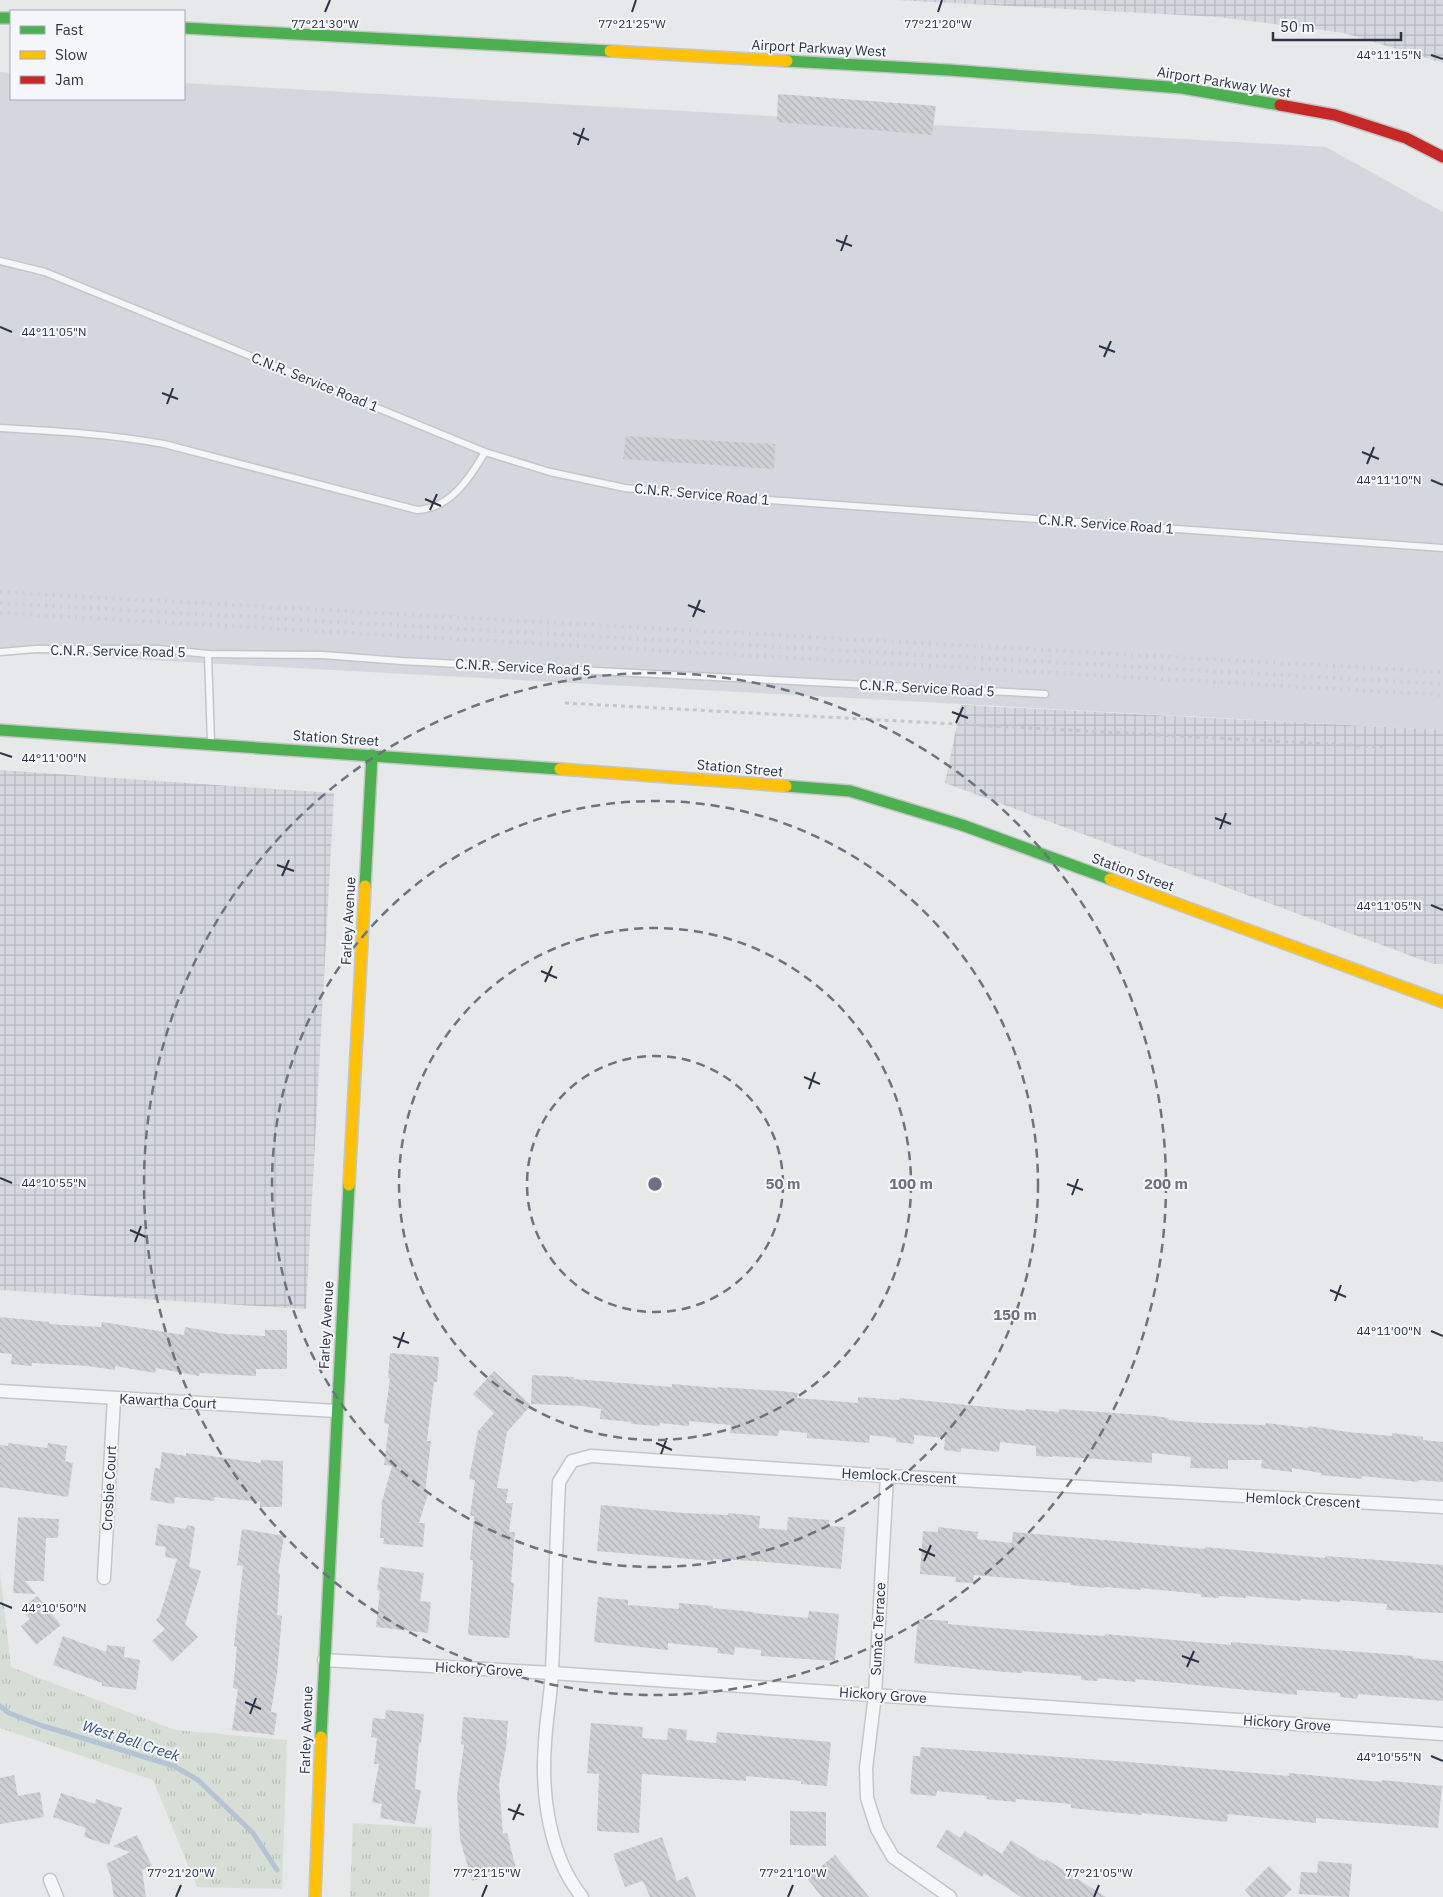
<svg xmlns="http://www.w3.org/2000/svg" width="1443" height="1897" viewBox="0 0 1443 1897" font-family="'IBM Plex Sans',sans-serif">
<defs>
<pattern id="industrial-grid" width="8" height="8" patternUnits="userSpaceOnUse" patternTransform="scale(1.25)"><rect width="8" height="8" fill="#d4d7dd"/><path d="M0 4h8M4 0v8" fill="none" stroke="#b6b9bf"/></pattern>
<pattern id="park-tufts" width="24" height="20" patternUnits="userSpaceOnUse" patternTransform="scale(1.25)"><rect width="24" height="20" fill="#d6ded6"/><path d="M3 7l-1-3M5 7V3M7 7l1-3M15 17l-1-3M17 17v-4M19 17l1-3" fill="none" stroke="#b8bfb9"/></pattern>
<pattern id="building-back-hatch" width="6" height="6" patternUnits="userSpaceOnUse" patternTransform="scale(1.25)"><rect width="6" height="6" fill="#ced0d3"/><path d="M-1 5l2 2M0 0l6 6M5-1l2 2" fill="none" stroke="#b1b3b6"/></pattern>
</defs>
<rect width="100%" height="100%" fill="#e6e8ea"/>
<!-- built -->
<path fill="#d4d7dd" d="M0,72L11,73V99H184V83L1326,147L1443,212V730L0,652Z"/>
<!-- industrial -->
<g fill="url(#industrial-grid)">
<path d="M895,0H1443V63L1344,33L1218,17Z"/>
<path d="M961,705L1443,730V964H1433L945,783Z"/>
<path d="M0,770L334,793L306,1309L0,1290Z"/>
</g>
<!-- park -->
<g fill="url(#park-tufts)">
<path d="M0,1572L11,1667L175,1730L287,1740L282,1889L197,1887L153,1780L0,1728Z"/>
<path d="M353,1823L432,1828L429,1897H350Z"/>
</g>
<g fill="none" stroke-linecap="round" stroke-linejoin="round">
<!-- stream -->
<path stroke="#b4c4d5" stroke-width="5" d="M0,1706L9,1713L40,1725L174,1766L198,1780L253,1833L277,1870"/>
</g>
<!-- building -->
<g fill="url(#building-back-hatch)">
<path d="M778,94L936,106L932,135L777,122Z"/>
<path d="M626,436L775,444L774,469L623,459Z"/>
<path d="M0,1317L49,1322V1324L101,1327L102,1322L184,1335L185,1327L226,1334L265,1336V1330H287V1369H256V1376L200,1373L199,1376L156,1368L155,1373L115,1366V1370L88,1366L32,1363V1366L11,1364L12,1354L0,1353Z"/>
<path d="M390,1353L439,1357L437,1382H434L427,1441H431L425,1493L428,1494L419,1523H425L423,1547L383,1544L384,1538H380L382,1505H381L392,1466L384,1465L389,1424L384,1423L390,1378H388Z"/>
<path d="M494,1371L531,1405L507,1432L497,1488L508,1489L506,1503H513L509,1532H515L511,1582L514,1583L509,1638L468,1635L473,1560H470L474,1516H470L475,1480L469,1479L478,1431L494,1413L473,1394Z"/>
<path d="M532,1375L574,1377V1379L672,1387V1384L717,1388V1387L782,1391L798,1393L797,1398L858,1403V1397L899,1400L900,1398L1025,1411L1026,1409L1059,1412V1409L1155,1416L1169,1418L1168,1420L1204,1423L1265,1425L1266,1423L1308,1428L1309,1426L1348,1432L1392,1436V1433L1423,1437V1440L1443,1442V1482L1419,1480L1418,1482L1362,1476V1479L1321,1475V1473L1292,1468V1472L1261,1468L1262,1460H1228V1469L1190,1468L1191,1457L1152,1453V1463L1053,1456L1052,1457L1036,1456V1446L1000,1442L999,1452L961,1448V1452L944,1450L945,1438L914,1435V1444L896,1442V1438L870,1435L869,1443L807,1438V1433L779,1430L778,1436L730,1433L731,1425L689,1421V1426L660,1423L659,1426L631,1424V1422L600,1419L601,1409L582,1406L531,1404Z"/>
<path d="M8,1443L47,1448L48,1443L67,1446L65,1461L73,1463L68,1497L0,1487V1445L8,1446Z"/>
<path d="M162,1452L186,1456V1453L204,1455L261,1463V1460L283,1461L282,1507H260V1502L214,1497V1501L175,1497L174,1504L150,1500L155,1468L160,1469Z"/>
<path d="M601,1505L684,1513L728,1515V1513L760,1516L759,1528L787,1530L788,1517L829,1520V1526L845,1527L841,1569L756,1561L713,1559V1561L597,1551Z"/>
<path d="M18,1517L59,1519L58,1538H46L44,1581H25L36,1594L13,1593Z"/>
<path d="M158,1524L186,1529L187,1525L195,1527L189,1567L201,1571L185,1624L198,1637L172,1662L152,1641L165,1629L156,1620L160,1615L177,1559L165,1557L166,1547L155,1545Z"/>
<path d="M938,1527L978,1532L977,1539L1012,1543L1013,1532L1205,1549V1547L1325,1558L1326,1556L1443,1565V1613L1386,1610L1387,1604L1340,1600V1602L1301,1599L1300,1601L1246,1596V1598L1219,1596V1598L1201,1597V1594L1141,1588V1590L1105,1587V1588L1070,1585V1583L974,1575L973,1583L955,1582L956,1577L920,1574L923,1531L938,1532Z"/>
<path d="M242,1529L284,1536L278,1573L280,1574L277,1615L282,1616L277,1674L271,1712L277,1713L274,1735L232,1730L238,1689L233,1688L237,1647L234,1646L243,1566L237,1565Z"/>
<path d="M380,1567L424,1573L420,1601L431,1602L428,1633L376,1627L380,1591L377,1590Z"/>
<path d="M37,1596L61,1625L36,1645L21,1626L30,1619L21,1609Z"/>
<path d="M598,1597L628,1600V1605L679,1609V1603L713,1606V1608L754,1612V1613L808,1618L809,1611L839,1614L835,1661L761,1656V1650L735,1647L734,1655L717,1653L718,1648L668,1643V1650L594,1642Z"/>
<path d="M918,1619L948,1621V1624L1030,1631L1105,1636V1634L1231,1645V1642L1413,1656V1658L1443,1661V1701L1358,1694L1357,1699L1340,1697V1693L1297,1690V1695L1136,1679L1135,1682L1098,1678V1681L1081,1680V1676L1022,1671V1673L1005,1672L914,1663Z"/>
<path d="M63,1636L106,1652L107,1645L125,1647L124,1657L140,1660L136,1690L102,1686V1683L53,1665Z"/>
<path d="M386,1710L424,1714L421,1743H419L415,1789L421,1790L415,1824L380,1818L382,1804L372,1802L379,1764H374L377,1738L371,1737L373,1718L385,1719Z"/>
<path d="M463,1717L508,1721L506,1748L499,1784L503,1834L507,1833L516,1869L472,1881L460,1839L457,1795L464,1745L461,1744Z"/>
<path d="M591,1723L643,1727L642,1738L667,1740L668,1728L687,1730L686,1740L716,1743L717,1732L831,1742L827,1786L801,1784V1781L746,1776V1781L642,1774L639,1833L597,1831L599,1774L587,1773Z"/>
<path d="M921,1747L1129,1762L1289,1776V1773L1382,1782V1780L1442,1786L1438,1828L1316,1818V1823L1228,1814L1227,1822L1142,1813V1815L1071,1808V1804L1016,1799V1802L986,1799L987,1796L937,1791L936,1796L910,1794L913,1756H920Z"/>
<path d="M14,1775L18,1796L40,1792L44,1817L0,1824V1778Z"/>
<path d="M61,1793L95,1804L96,1799L122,1808L109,1845L84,1837L86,1828L53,1817Z"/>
<path d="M790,1811L826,1812V1846L790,1845Z"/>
<path d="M947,1829L960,1838L965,1831L1002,1854L1011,1840L1045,1862L1046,1859L1106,1897H1021L984,1873L982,1877L936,1847Z"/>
<path d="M137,1835L152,1866L142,1870L146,1897H114L110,1874L106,1864L130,1852L113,1846Z"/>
<path d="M662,1837L677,1881L688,1876L696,1897H650L643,1881L625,1887L613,1854Z"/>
<path d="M835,1855L857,1882L869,1897H822L807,1878Z"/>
<path d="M1318,1861L1352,1864L1349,1897L1299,1894L1301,1872L1317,1873Z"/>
<path d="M1269,1866L1292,1889L1284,1897H1251L1245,1890Z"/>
</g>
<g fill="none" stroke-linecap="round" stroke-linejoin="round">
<defs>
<g id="lane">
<path d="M0,261L45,272L485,452L550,472L625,488L671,493L1443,548"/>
<path d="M0,428C55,431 109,434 164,444L417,510C450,509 470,478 485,452"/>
<path d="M0,652L36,649H159L208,654L323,655L401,661L1045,694"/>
<path d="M208,654L211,743"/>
</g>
<g id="street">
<path d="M0,1391L336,1411"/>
<path d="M887,1476L875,1695L866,1768L867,1798L877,1829L893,1857L950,1897"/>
<path d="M104,1578L114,1398"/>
<path d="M324,1660L552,1673L1443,1734"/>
<path d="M50,1880L57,1897"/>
<path d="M582,1897C549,1856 541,1794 545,1743C546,1719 551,1695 552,1671C555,1608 556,1545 559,1482L572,1461L591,1456L887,1476L1443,1507"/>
</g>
<g id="fast">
<path d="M0,18H11"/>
<path d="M184,28L610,51"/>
<path d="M787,61L949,70L1182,88L1280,105"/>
<path d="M0,730L560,769"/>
<path d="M786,786L850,791L962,825L1110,879"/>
<path d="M365,886L372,755"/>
<path d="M321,1737L349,1185"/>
</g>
<g id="slow">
<path d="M610,51L787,61"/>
<path d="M560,769L786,786"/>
<path d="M1110,879L1443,1002"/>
<path d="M349,1185L365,886"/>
<path d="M315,1897L321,1737"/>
</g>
<path id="jam" d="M1280,105L1335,115L1406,138L1443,157"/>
</defs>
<!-- lane casing -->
<use href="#lane" stroke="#c4c6c8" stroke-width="9"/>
<!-- street casing -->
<use href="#street" stroke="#c4c6c8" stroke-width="15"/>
<!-- fast casing -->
<use href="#fast" stroke="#c4c6c8" stroke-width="14"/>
<!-- slow casing -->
<use href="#slow" stroke="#c4c6c8" stroke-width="14"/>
<!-- jam casing -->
<use href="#jam" stroke="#c4c6c8" stroke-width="14"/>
<!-- path -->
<path stroke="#c5c6ca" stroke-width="3" stroke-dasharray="4 4" stroke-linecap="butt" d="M565,703L1383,747"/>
<!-- lane -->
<use href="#lane" stroke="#f5f6f7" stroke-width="6"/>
<!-- street -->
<use href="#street" stroke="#f5f6f7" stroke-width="12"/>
<!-- fast -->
<use href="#fast" stroke="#4caf50" stroke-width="11"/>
<!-- slow -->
<use href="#slow" stroke="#ffc107" stroke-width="11"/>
<!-- jam -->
<use href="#jam" stroke="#c62828" stroke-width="11"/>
<!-- rail -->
<g stroke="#cecfd2" stroke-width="4" stroke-dasharray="2.5 5" stroke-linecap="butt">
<path d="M0,592L1443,672"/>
<path d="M0,603L1443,684"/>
<path d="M0,613L1443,695"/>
</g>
</g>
<!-- ticks -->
<path fill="none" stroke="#2b3445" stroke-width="2" d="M325,12L330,0M632,12L636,0M938,12L942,0M1431,55L1443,59M573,133L589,140M578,145L584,128M836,240L852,246M841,251L847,235M0,327L12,332M1099,346L1115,352M1104,357L1111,341M162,393L178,399M167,404L173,388M1362,452L1379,459M1367,464L1374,447M1431,480L1443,485M425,499L441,506M430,510L437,494M688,605L705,612M693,617L700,600M952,712L968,718M956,723L963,707M0,753L12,757M1215,818L1231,824M1220,829L1226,813M277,865L294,871M282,876L289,860M1431,905L1443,910M541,971L557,978M545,982L552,966M804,1077L820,1084M809,1089L815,1072M0,1178L12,1183M1067,1184L1083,1190M1072,1195L1078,1179M130,1230L146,1237M135,1242L141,1226M1330,1290L1346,1297M1335,1301L1341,1285M1431,1331L1443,1336M393,1337L409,1343M398,1348L404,1332M656,1443L672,1450M661,1454L667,1438M919,1549L935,1556M924,1561L931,1545M0,1603L12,1608M1182,1656L1199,1662M1187,1667L1194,1651M245,1702L261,1709M250,1714L256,1698M1431,1756L1443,1761M508,1809L524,1815M513,1820L520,1804M176,1897L181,1885M482,1897L487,1885M788,1897L793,1885M1094,1897L1099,1885"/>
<!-- distance rings -->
<g fill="none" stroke="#6c737f" stroke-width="2.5" stroke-dasharray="9 6">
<circle cx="655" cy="1184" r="128"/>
<circle cx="655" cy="1184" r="256"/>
<circle cx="655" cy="1184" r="383"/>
<circle cx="655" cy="1184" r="511"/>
</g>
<g text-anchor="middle" stroke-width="4" stroke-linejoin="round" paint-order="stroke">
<!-- street labels -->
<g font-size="14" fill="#2b3445" stroke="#f4f6f9">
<text transform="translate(819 48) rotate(3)" y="5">Airport Parkway West</text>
<text transform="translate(1224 82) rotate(9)" y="5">Airport Parkway West</text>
<text transform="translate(315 382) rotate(22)" y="5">C.N.R. Service Road 1</text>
<text transform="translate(702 494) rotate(5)" y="5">C.N.R. Service Road 1</text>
<text transform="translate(1106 524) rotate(4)" y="5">C.N.R. Service Road 1</text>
<text transform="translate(118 651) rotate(1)" y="5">C.N.R. Service Road 5</text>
<text transform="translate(523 667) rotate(3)" y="5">C.N.R. Service Road 5</text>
<text transform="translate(927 688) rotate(3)" y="5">C.N.R. Service Road 5</text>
<text transform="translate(336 738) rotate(4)" y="5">Station Street</text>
<text transform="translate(740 768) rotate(5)" y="5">Station Street</text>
<text transform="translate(1133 872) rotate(20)" y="5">Station Street</text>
<text transform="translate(348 921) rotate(-87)" y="5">Farley Avenue</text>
<text transform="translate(326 1325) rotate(-87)" y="5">Farley Avenue</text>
<text transform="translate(168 1401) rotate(3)" y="5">Kawartha Court</text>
<text transform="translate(899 1476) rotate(3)" y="5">Hemlock Crescent</text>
<text transform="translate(109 1488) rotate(-87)" y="5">Crosbie Court</text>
<text transform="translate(1303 1500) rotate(3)" y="5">Hemlock Crescent</text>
<text transform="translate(878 1629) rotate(-87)" y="5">Sumac Terrace</text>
<text transform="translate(479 1669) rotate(3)" y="5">Hickory Grove</text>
<text transform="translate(883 1695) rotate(4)" y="5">Hickory Grove</text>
<text transform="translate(1287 1723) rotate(4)" y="5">Hickory Grove</text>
<text transform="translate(306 1730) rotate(-88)" y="5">Farley Avenue</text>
</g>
<!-- water labels -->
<g font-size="15" font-style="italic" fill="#34527a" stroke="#f4f6f9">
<text transform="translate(131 1741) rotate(18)" y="5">West Bell Creek</text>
</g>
</g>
<g font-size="12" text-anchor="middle" fill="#2b3445" stroke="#f4f6f9" stroke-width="4" stroke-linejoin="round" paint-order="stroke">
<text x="325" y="28">77°21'30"W</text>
<text x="938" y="28">77°21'20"W</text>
<text x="632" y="28">77°21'25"W</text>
<text x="1389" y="59">44°11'15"N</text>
<text x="54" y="336">44°11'05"N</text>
<text x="1389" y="484">44°11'10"N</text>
<text x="54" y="762">44°11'00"N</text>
<text x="1389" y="910">44°11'05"N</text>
<text x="54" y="1187">44°10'55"N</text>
<text x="1389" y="1335">44°11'00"N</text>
<text x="54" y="1612">44°10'50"N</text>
<text x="1389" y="1761">44°10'55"N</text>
<text x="181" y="1877">77°21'20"W</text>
<text x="487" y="1877">77°21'15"W</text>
<text x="793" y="1877">77°21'10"W</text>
<text x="1099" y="1877">77°21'05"W</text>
</g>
<circle cx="655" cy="1184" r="8" fill="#6c737f" stroke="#f4f6f9" stroke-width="2.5"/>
<g font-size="15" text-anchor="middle" font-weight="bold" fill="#6c737f" stroke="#f4f6f9" stroke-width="4" stroke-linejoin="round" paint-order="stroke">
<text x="783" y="1189">50 m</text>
<text x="911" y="1189">100 m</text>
<text x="1166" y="1189">200 m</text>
<text x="1015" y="1320">150 m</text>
</g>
<!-- legend -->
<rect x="10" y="10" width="175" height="90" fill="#f4f6f9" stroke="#a4a8b1"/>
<rect x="20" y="26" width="25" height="8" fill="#4caf50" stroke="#a4a8b1"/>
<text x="55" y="35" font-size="15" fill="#2b3445">Fast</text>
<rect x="20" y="51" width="25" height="8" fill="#ffc107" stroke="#a4a8b1"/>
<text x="55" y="60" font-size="15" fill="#2b3445">Slow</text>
<rect x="20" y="76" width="25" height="8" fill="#c62828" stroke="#a4a8b1"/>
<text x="55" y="85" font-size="15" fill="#2b3445">Jam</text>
<!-- scale -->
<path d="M1273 32v8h128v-8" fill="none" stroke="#2b3445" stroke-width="2.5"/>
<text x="1280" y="32" font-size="15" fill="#2b3445" stroke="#f4f6f9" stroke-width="4" paint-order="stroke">50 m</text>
</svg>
